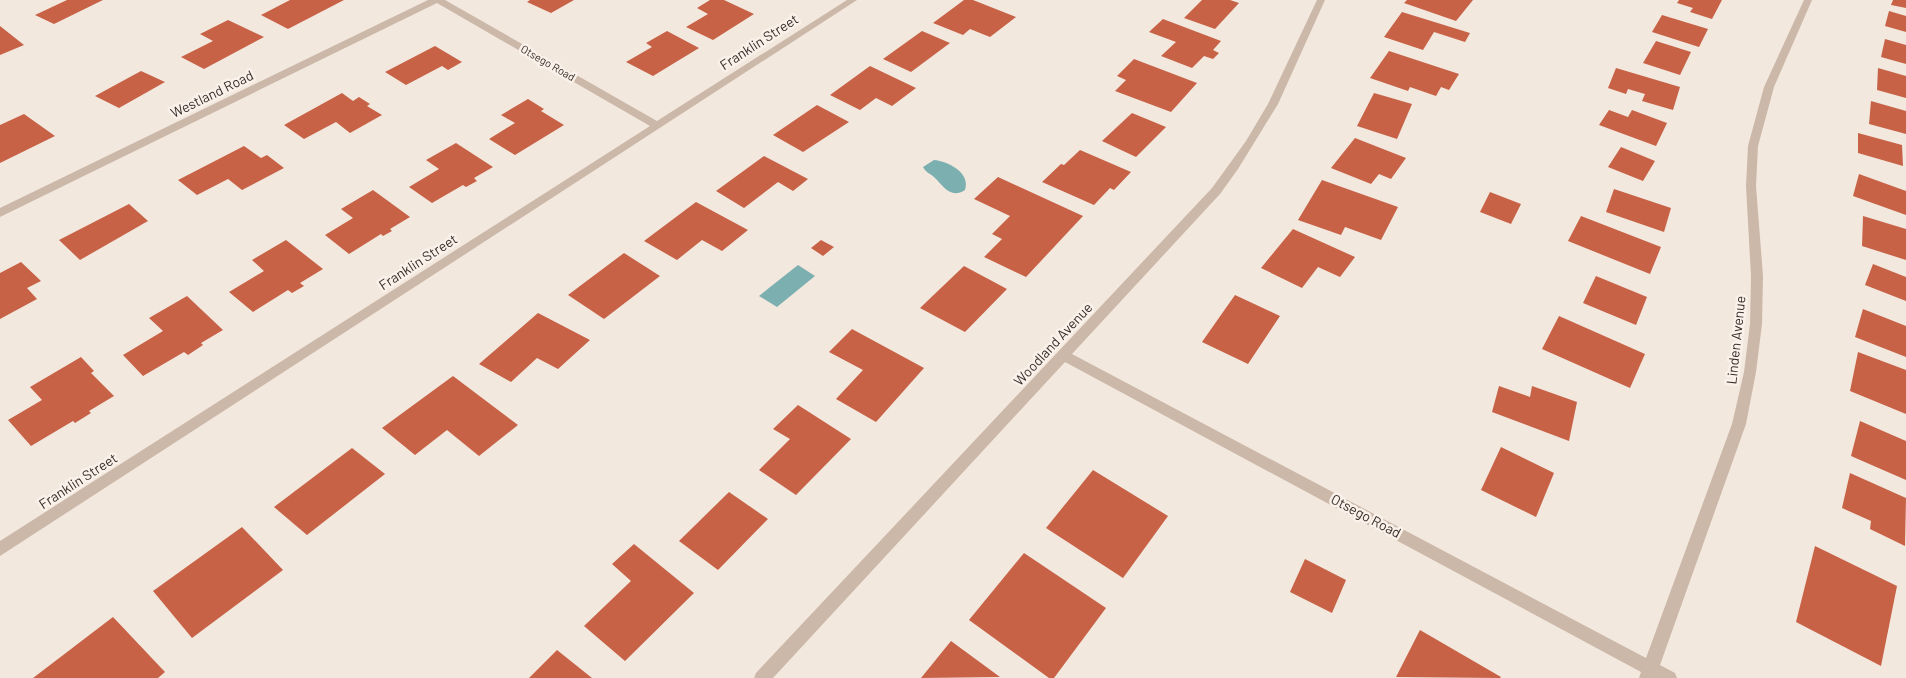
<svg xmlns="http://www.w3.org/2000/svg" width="1906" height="678" viewBox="0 0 1906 678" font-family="Barlow,sans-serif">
<rect width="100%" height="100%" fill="#f3e8de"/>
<!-- water -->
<g fill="#7cb0b0">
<path d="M934,160C948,161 971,173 965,190C951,199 944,187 935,178C930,173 926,173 923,167Z"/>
<path d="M798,265L815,276L777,307L759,296Z"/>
</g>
<!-- building -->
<g fill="#c76247">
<path d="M67,0H103L54,24L35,15Z"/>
<path d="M290,0H344L288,29L261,15Z"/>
<path d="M530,0H574L551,13L527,2Z"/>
<path d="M710,0H724L754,14L713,40L686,27L708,14L697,8Z"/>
<path d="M964,0H973L1016,17L990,37L970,29L963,35L933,23Z"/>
<path d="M1202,0H1230L1239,3L1215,29L1184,18Z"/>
<path d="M1407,0H1473L1456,21L1404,3Z"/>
<path d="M1679,0H1722L1712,19L1690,12L1693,8L1677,3Z"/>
<path d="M1893,0H1906V8L1891,5Z"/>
<path d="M1889,11L1906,16V32L1885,26Z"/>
<path d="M1402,12L1470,33L1465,42L1434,32L1423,50L1384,37Z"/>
<path d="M1662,15L1708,29L1699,47L1652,32Z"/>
<path d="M1163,19L1221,41L1213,50L1219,53L1213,59L1204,56L1192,68L1161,56L1176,42L1149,32Z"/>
<path d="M228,20L264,37L204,69L181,57L213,41L200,34Z"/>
<path d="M0,26L24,45L0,55Z"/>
<path d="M667,31L699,48L653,76L626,62L652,47L646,43Z"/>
<path d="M922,31L950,43L911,72L883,59Z"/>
<path d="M1885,39L1906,45V64L1881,57Z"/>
<path d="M1656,41L1691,52L1680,75L1643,63Z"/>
<path d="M435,46L462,62L448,70L442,66L406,85L385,72Z"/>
<path d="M1389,51L1459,74L1449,90L1441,87L1436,96L1410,87L1408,91L1370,78Z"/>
<path d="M1134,59L1197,83L1171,112L1115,91L1126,80L1117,76Z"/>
<path d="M870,66L916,88L892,106L876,98L860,110L830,95Z"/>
<path d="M1616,68L1680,87L1673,110L1642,101L1645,94L1628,89L1626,94L1608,88Z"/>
<path d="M1878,68L1906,76V98L1877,90Z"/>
<path d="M141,71L165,82L119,108L95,96Z"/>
<path d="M342,93L353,101L359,97L370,104L367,106L382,115L350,133L336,122L304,139L284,125Z"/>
<path d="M1374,93L1412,104L1397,139L1357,126Z"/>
<path d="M528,99L544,109L541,111L564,125L515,155L489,139L515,123L501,115Z"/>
<path d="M1871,101L1906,111V134L1869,124Z"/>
<path d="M817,105L849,122L803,152L773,135Z"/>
<path d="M1609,110L1628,117L1632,110L1667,123L1656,146L1599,125Z"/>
<path d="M1132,113L1166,127L1136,157L1102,141Z"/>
<path d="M24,114L55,136L0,163V125Z"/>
<path d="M1858,133L1902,145L1903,166L1858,153Z"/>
<path d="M1355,138L1406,158L1391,179L1379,174L1371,184L1331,168Z"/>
<path d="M456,143L493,167L474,178L477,181L466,187L463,185L432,203L409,187L439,169L426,160Z"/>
<path d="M244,146L261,158L267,155L284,168L242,190L228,179L197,195L178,180Z"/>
<path d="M1621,147L1655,161L1643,181L1608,167Z"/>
<path d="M1080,150L1131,172L1114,190L1110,188L1094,205L1042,182L1061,164L1064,165Z"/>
<path d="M764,156L808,179L793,191L778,182L744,208L716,191Z"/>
<path d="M1859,174L1906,191V215L1853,196Z"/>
<path d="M998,177L1083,216L1026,277L984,257L1002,239L992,234L1010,216L974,199Z"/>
<path d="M1322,180L1398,207L1381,240L1345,227L1341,235L1298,220Z"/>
<path d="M1614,189L1671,208L1664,232L1606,212Z"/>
<path d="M373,190L410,217L390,229L392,231L383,236L381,234L349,254L325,235L353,218L341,209Z"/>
<path d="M1490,192L1521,204L1511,224L1480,212Z"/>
<path d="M696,202L748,230L722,251L702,240L677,260L644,241Z"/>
<path d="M129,204L148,221L80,260L59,240Z"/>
<path d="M1581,216L1661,247L1650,274L1568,241Z"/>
<path d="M1863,216L1906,229V260L1862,246Z"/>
<path d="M1293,229L1355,257L1340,277L1318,267L1302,288L1261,268Z"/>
<path d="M286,240L323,269L300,283L304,286L292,293L288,290L253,312L229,292L264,271L252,260Z"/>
<path d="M821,240L834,247L823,256L811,248Z"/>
<path d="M624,253L660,276L604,319L568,295Z"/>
<path d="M21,262L41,281L27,288L37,299L0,319V273Z"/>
<path d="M1873,264L1906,277V301L1865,285Z"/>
<path d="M964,266L1007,289L965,332L920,308Z"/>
<path d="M1596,276L1647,297L1636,325L1583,303Z"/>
<path d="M1235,295L1280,316L1248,364L1202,342Z"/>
<path d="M187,296L223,330L201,343L203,345L188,355L184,352L143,376L123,355L163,331L149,318Z"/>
<path d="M1863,309L1906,326V357L1855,337Z"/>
<path d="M538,313L590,340L558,369L537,358L511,382L479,364Z"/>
<path d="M1559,316L1645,354L1630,388L1542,349Z"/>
<path d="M852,329L924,368L876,422L836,399L863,370L829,352Z"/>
<path d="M1858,352L1906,370V414L1850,391Z"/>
<path d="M81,357L94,371L91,373L114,396L89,411L91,413L75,423L73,421L31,446L8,420L42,400L30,387Z"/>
<path d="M453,376L518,425L479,456L447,430L415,455L382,428Z"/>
<path d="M1499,386L1530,397L1532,386L1577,402L1569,441L1492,412Z"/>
<path d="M798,405L851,439L796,495L759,470L790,439L773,429Z"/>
<path d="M1860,421L1906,441V480L1851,456Z"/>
<path d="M1501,447L1554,473L1536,517L1481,490Z"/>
<path d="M352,448L385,474L307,535L274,507Z"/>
<path d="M1093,470L1168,516L1123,578L1046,528Z"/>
<path d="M1850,473L1906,498L1905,546L1870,529L1871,521L1842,508Z"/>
<path d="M729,492L768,519L718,570L679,541Z"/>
<path d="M242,527L283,570L192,638L153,591Z"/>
<path d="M634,544L694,593L625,661L584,626L631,581L612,564Z"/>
<path d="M1815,546L1897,586L1881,666L1796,622Z"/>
<path d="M1024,553L1106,608L1054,678H1049L969,620Z"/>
<path d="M1305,559L1346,580L1332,613L1290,592Z"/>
<path d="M113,617L165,672L158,678H33Z"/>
<path d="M1420,630L1501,677L1500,678L1396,677Z"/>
<path d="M951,641L1000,677L921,678Z"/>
<path d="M557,650L592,678H529Z"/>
</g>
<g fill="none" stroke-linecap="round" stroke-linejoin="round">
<!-- minor -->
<g fill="#cbb8a9" fill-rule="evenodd">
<path d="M428,0H445L657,121L847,0H857L0,556V541L650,126L437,3L0,217V208Z"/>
<path d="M1317,0H1325L1278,104L1238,169L1220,194L1072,354L1646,658L1732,424L1744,372L1750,324L1751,276L1746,186L1748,146L1764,87L1804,0H1812L1774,87L1758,146L1756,186L1763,276L1762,324L1756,372L1746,424L1660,665L1675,673L1677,678H1639L1641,672L1065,362L773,678H754L756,673L1212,188L1246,141L1268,104Z"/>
</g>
</g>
<g text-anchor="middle" stroke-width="5" stroke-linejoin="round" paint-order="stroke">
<!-- far-street labels -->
<g font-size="11" fill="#382d29" stroke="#faf2ea">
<text transform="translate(548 63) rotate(30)" y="4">Otsego Road</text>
</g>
<!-- street labels -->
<g font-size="14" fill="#382d29" stroke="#faf2ea">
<text transform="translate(759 42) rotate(-33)" y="5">Franklin Street</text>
<text transform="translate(212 94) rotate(-26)" y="5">Westland Road</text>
<text transform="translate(418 262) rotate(-33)" y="5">Franklin Street</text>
<text transform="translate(1736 340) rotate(-84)" y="5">Linden Avenue</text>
<text transform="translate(1053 344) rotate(-47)" y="5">Woodland Avenue</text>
<text transform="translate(78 481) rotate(-33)" y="5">Franklin Street</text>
<text transform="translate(1366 516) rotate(28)" y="5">Otsego Road</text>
</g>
</g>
</svg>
